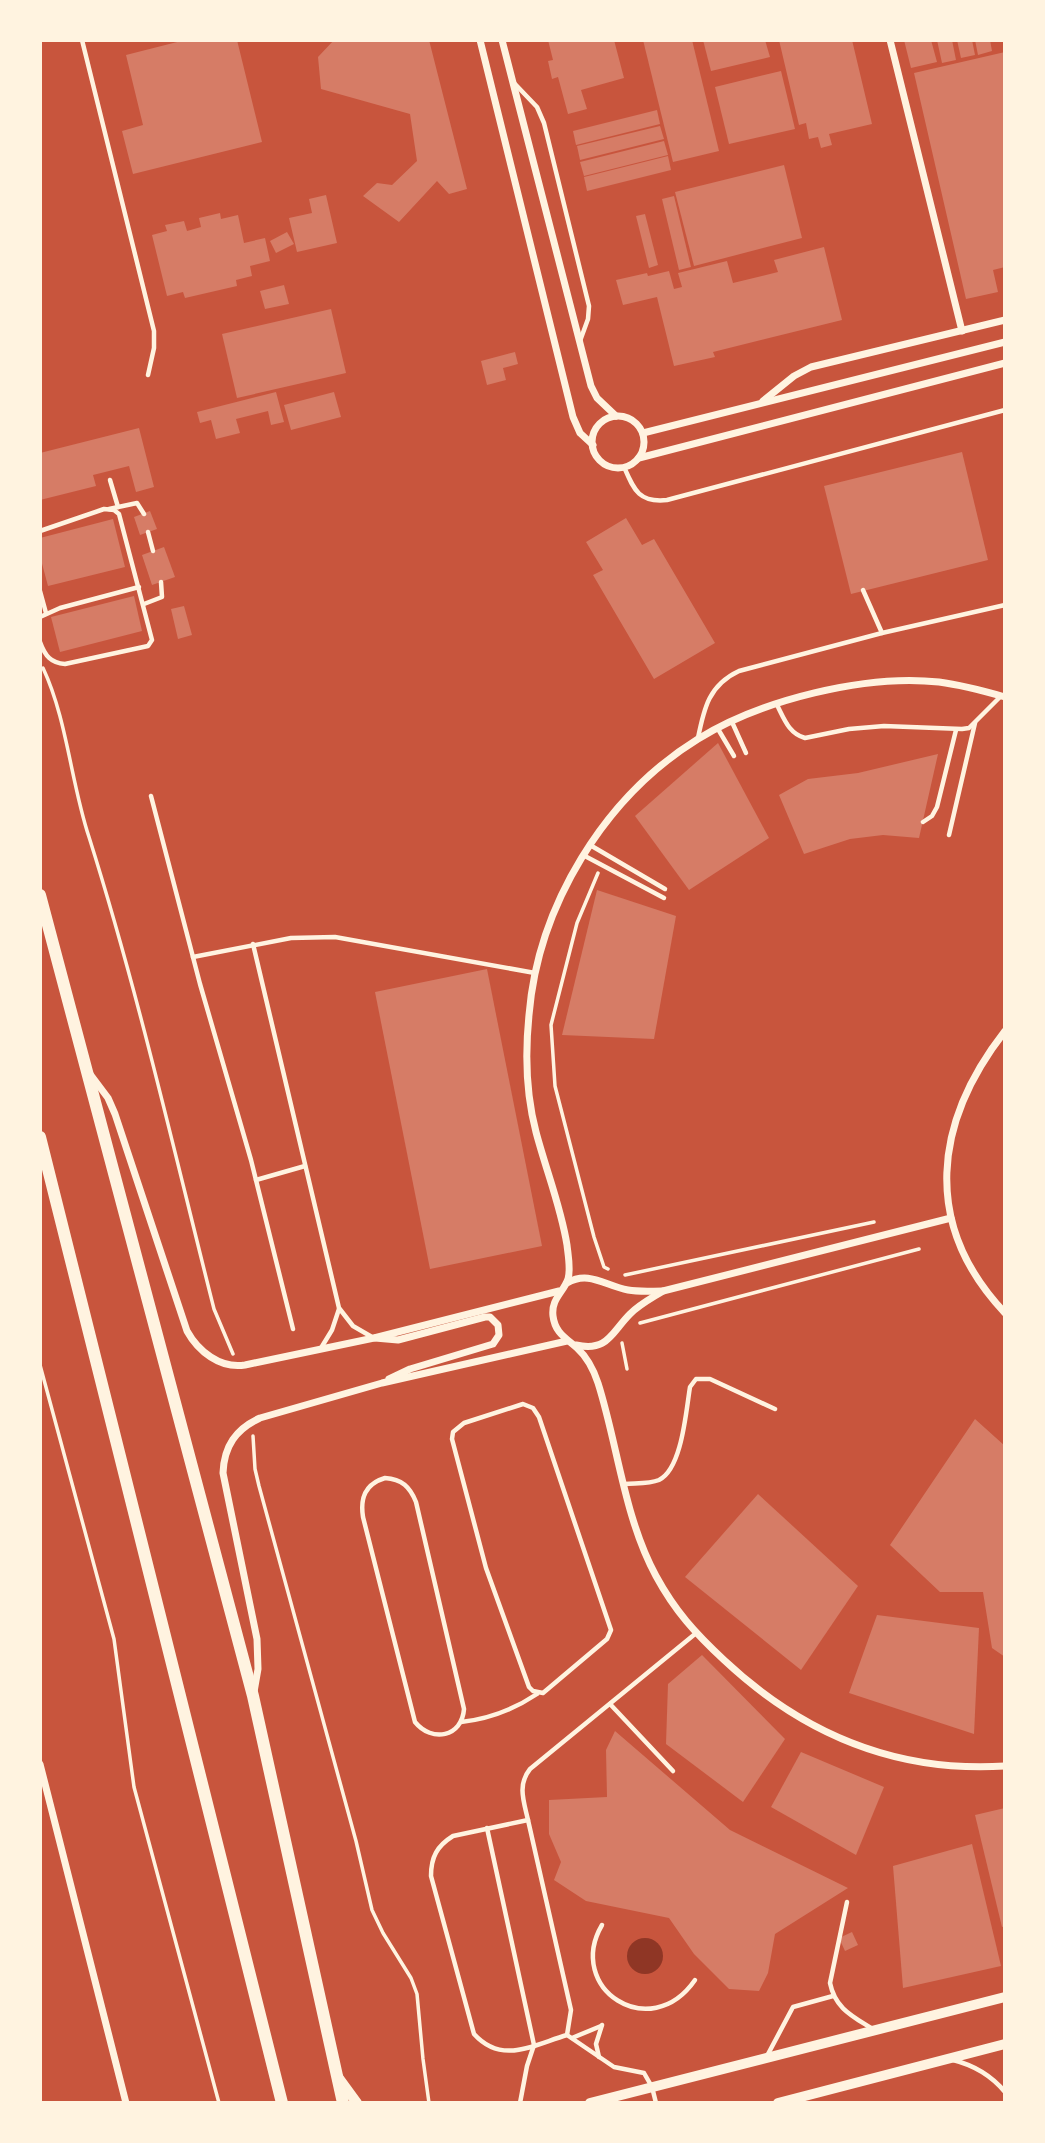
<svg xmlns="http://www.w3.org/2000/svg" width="1045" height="2143" viewBox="0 0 1045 2143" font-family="Inter,sans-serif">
<rect width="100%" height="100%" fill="#c8553d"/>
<!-- water -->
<circle fill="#8f3625" cx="645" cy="1956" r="18"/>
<!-- building -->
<g fill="#d67c66">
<path d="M185,40H237L262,142L133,174L122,131L143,125L126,55Z"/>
<path d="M334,40H429L467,189L449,194L437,181L399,222L363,196L377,183L392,185L417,161L410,114L321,89L318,57Z"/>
<path d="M548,40H614L624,78L581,90L587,109L568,114L558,77L552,79L548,61L553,60Z"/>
<path d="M643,40H692L719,151L673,162Z"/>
<path d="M703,40H765L770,57L711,71Z"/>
<path d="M779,40H852L872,124L829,134L832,145L821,148L818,137L809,139L806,123L799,125Z"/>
<path d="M904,40H931L937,62L911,68Z"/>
<path d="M937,40H952L956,60L942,63Z"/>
<path d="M957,40H972L975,55L961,58Z"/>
<path d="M975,40H990L992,51L978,55Z"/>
<path d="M1005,52V267L993,270L998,292L966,299L914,73Z"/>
<path d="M781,71L795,129L729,144L715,87Z"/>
<path d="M657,110L660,124L576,145L573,131Z"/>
<path d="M660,126L664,139L580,160L577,146Z"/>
<path d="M664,141L668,155L584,176L580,162Z"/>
<path d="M668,156L671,170L587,191L584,177Z"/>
<path d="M784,165L802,238L694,266L675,192Z"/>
<path d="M326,195L337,243L297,252L289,218L312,213L309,199Z"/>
<path d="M674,196L691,267L679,270L662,199Z"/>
<path d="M220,213L221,219L238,215L244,243L265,238L270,261L250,266L252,276L236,280L237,286L185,298L183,292L167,296L152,235L167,231L165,225L184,221L187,231L201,227L199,218Z"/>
<path d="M645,214L658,265L649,268L636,216Z"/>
<path d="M287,232L294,244L276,253L270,241Z"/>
<path d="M824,247L842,320L713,352L715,357L674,366L657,297L623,305L616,280L647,273L648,276L669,271L674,289L682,287L678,273L727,261L733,283L778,272L774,260Z"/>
<path d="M284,285L289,304L265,309L260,291Z"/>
<path d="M331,309L346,373L237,398L222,334Z"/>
<path d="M515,352L518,364L503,368L506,380L487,385L481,361Z"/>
<path d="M276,392L284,422L271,425L268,411L236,419L240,433L216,439L211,420L200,423L197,412Z"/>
<path d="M334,392L341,417L291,430L284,405Z"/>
<path d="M139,428L154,487L136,492L129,466L93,475L96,486L40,500V453Z"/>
<path d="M962,452L988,560L851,594L824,486Z"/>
<path d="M150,511L157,529L140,535L134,517Z"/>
<path d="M626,518L642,545L654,539L715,643L654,679L593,575L603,570L586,542Z"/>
<path d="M113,519L125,567L48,586L40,556V538Z"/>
<path d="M164,547L175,577L152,585L142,555Z"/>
<path d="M134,596L142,631L60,652L51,617Z"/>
<path d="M184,606L192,635L178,639L171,609Z"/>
<path d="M718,743L769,838L689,890L635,816Z"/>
<path d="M938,754L919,838L883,835L850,839L804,854L779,795L808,779L858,773Z"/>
<path d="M597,890L676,916L654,1039L562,1035Z"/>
<path d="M487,969L542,1246L430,1269L375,992Z"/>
<path d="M975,1419L1005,1446V1657L992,1648L983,1592H940L890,1545Z"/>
<path d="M758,1494L858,1586L801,1670L685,1577Z"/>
<path d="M877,1615L979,1628L974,1734L849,1693Z"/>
<path d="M702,1655L785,1739L743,1802L666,1744L668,1684Z"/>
<path d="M615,1731L730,1830L848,1888L775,1934L768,1973L759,1991L729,1989L694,1954L669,1918L586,1901L554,1880L561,1862L549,1834V1800L607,1797L606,1750Z"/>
<path d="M801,1752L884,1787L856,1855L771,1807Z"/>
<path d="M1005,1808V1926L1002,1927L975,1815Z"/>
<path d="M972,1844L1001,1966L903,1988L893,1866Z"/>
<path d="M852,1932L858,1945L845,1951L839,1938Z"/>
</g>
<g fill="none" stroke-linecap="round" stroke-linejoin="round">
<!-- path -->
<g stroke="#fff3e0" stroke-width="3.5">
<path d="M43,668C67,719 71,783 89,837C138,992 174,1151 214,1309L233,1354"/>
<path d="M598,873L577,923L551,1025L555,1086L594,1237L604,1267L608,1269"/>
<path d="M625,1275L874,1222"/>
<path d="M640,1323L919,1249"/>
<path d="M622,1343L627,1369"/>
<path d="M40,1365L114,1639L134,1787L219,2103"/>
<path d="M253,1436L255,1469L259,1486L356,1841L372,1910L383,1933L411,1978L417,1994L423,2059L429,2103"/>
</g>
<!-- service -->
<g stroke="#fff3e0" stroke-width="4.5">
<path d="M82,40L154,331V348L148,375"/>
<path d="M515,84L537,107L544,123L589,306L588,319L580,341"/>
<path d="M624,467C634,490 639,503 667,500L1005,410"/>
<path d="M110,480L118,507"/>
<path d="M109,509L137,503L144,514"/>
<path d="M40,531L104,509L114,510L119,514L152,640L148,646L65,664C51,663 45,656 40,642"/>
<path d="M148,532L153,551"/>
<path d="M863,590L882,633"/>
<path d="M40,591L46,613"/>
<path d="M144,604L162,597L161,582"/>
<path d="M40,617L60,608L139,587"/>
<path d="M776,703C784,718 788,733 805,738L849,729L884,726L962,729L969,728L1000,697"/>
<path d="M732,722L746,753"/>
<path d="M718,729L734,756"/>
<path d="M698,738C704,708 709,685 739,671L882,633L1005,605"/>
<path d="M151,796L200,984L251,1160L293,1329"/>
<path d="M923,822L932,816L937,807L956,730"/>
<path d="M949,835L975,723"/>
<path d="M590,845L665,889"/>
<path d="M583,855L664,898"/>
<path d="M253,944L339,1308L353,1326L372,1337"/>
<path d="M193,957L291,938L335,937L535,973"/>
<path d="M256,1180L305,1166"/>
<path d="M321,1348L332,1330L339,1309"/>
<path d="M523,1404L533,1408L539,1417L611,1630L607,1639L543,1693L533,1691L529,1687L486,1568L452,1439L453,1432L464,1423Z"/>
<path d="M385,1478C402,1479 410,1487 416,1502L464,1709C462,1737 432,1743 415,1722L363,1517C360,1498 365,1484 385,1478Z"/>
<path d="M625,1484C636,1483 649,1484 659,1480C682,1469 686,1411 690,1387L696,1379H710L775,1409"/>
<path d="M610,1704L673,1771"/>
<path d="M461,1722C490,1719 513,1710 537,1694"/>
<path d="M528,1820L453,1836C437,1846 431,1857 431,1876L474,2034C502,2065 533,2045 567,2035L614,2067L644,2073L652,2087L656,2103"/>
<path d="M487,1828L534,2045L527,2066L520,2103"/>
<path d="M847,1902L830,1983C835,2008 852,2016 871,2028"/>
<path d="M602,1925C565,1988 650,2045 695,1980"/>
<path d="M567,2035L571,2010L528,1820C524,1802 517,1785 530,1769L695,1634"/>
<path d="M572,2038L601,2026"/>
<path d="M767,2056L793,2007L833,1996"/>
<path d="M599,2057L596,2044L602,2025"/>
<path d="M953,2060C973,2065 991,2075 1005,2092"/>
</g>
<!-- minor -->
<g stroke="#fff3e0" stroke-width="7">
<path d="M480,40L573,417L580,433L593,445"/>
<path d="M502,40L591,386L597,398L616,416"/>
<path d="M890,40L962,331"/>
<path d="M763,401L794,376L811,367L1005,320"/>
<circle cx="618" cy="442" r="26"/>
<path d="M643,433L1005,342"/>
<path d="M639,458L1005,363"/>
<path d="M1005,697C984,691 962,685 939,682C865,674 761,700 698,739C604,797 538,906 529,1015C525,1054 526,1094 536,1132C546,1170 561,1207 567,1245C568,1255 571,1269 568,1279C563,1293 551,1299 553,1316C555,1333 566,1338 577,1348C587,1357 594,1371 598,1383C618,1446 624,1517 656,1576C675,1611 695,1633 724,1660C803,1734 895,1773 1005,1766"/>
<path d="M1005,1031C934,1122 921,1224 1005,1313"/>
<path d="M90,1074L108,1098L115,1114L187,1331C198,1351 220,1369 245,1365L374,1338L559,1291"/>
<path d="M567,1283C589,1270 605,1286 628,1290C639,1292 651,1291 663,1291"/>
<path d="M375,1338L398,1340L485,1317H490L498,1325L499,1335L493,1344L410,1369L389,1379"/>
<path d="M576,1345C608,1352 611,1333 630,1314C640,1304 652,1298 663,1291L951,1218"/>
<path d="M254,1692L258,1669L257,1639L223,1473C224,1446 236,1429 260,1418L382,1383L567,1341"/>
<path d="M40,1764L126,2103"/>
</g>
<!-- secondary -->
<g stroke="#fff3e0" stroke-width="10">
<path d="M338,2077L357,2103"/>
<path d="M590,2103L1005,1997"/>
<path d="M778,2103L1005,2044"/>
</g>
<!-- primary -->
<g stroke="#fff3e0" stroke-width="12">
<path d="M40,895L253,1696L343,2103"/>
<path d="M40,1137L282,2103"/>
</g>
</g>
<!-- border -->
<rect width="1045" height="2143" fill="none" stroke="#fff3e0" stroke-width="84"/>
</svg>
